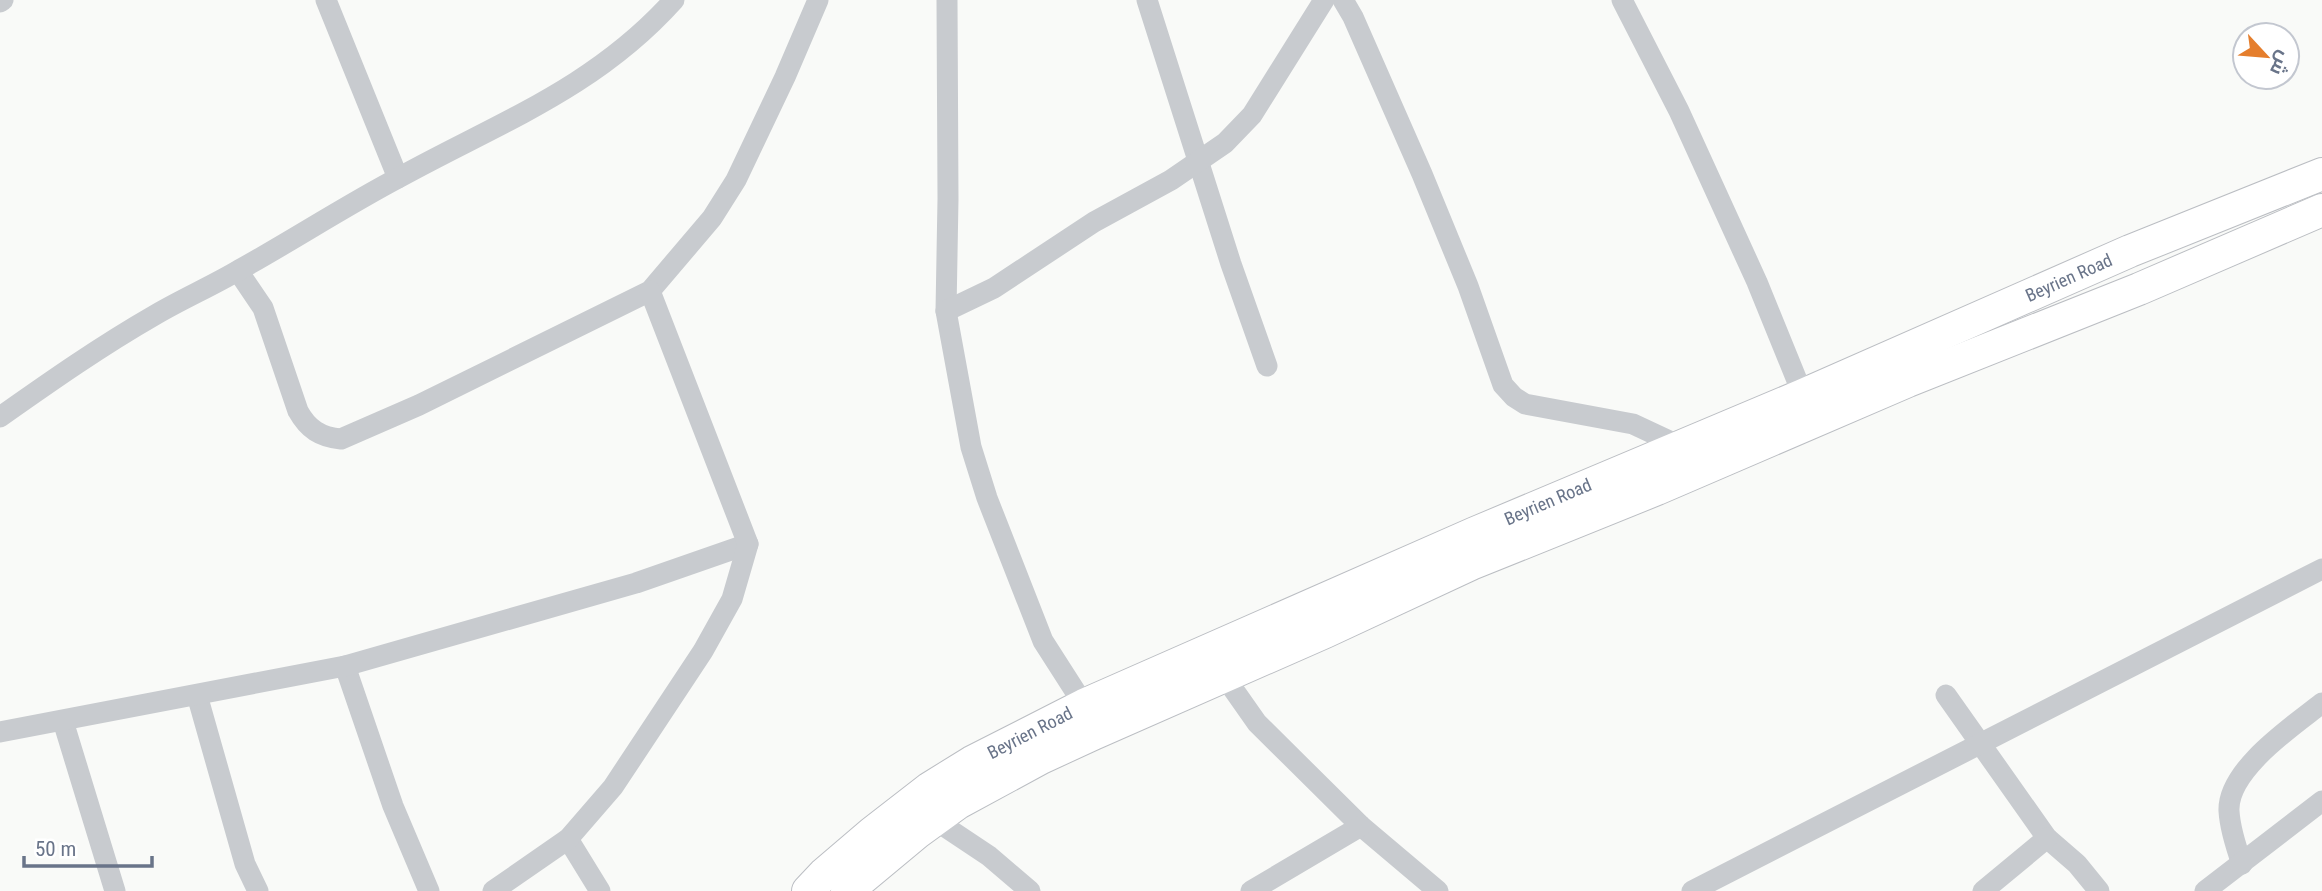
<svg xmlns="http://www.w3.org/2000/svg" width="2322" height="891" viewBox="0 0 2322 891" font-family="'Roboto Condensed',Cairo,sans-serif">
<rect width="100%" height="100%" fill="#f9faf8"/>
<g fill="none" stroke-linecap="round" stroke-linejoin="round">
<defs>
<g id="primary">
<path d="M808,891L824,874L872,833L930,788L972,762L1084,705L1475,533L1803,395L2130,251L2322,174"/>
<path d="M847,891L918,832L958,803L1041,758L1093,734L1325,632L1471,564L1657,489L1908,381L2139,289L2322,210"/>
</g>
</defs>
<!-- primary casing -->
<use href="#primary" stroke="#bbbec3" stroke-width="34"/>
<!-- minor -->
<g stroke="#c8cbcf" stroke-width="21">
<path d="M326,0L398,178"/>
<path d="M947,0L948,199L946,311L971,447L987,498L1043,641L1084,705"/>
<path d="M1147,0L1231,264L1267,366"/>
<path d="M1343,0L1353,17L1422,174L1468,286L1503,385L1514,397L1525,404L1633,424L1680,446"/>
<path d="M1622,0L1679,111L1757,282L1807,405"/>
<path d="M0,2L3,0"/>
<path d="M238,271L263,308L298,411C308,429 320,437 341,439L419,405L650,291L712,218L736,180L785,77L818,0"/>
<path d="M946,311L994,288L1094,222L1171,180L1225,143L1252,115L1324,0"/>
<path d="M0,417C51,381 101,346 155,315C182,299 212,286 239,270C293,240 345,206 400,177C500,122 595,88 674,0"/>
<path d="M345,666L393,806L429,891"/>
<path d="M1224,676L1257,723L1361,826L1438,891"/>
<path d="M197,695L245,864L258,891"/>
<path d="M1946,695L2047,838L2077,864L2099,891"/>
<path d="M63,721L115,891"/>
<path d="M0,732L345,666L636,583L748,544"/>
<path d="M935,820L989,856L1030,891"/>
<path d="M568,839L600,891"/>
<path d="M2242,864C2236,847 2230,829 2229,811C2227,770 2293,726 2322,703"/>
<path d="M493,891L568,839L613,787L703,651L732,599L748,544L650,291"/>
<path d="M1251,891L1361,826"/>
<path d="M1692,891L2322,569"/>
<path d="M1983,891L2047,838"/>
<path d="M2205,891L2322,801"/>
</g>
<!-- primary -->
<use href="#primary" stroke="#fff" stroke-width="32"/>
</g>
<g text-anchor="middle" stroke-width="7" stroke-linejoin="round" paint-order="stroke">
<!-- street labels -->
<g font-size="18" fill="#697489" stroke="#fff">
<text transform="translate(2069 278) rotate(-24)" y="6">Beyrien Road</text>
<text transform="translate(1548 502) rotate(-23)" y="6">Beyrien Road</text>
<text transform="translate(1030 733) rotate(-27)" y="6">Beyrien Road</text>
</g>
</g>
<!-- north arrow -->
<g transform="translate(2266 56) rotate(116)"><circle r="33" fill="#ffffff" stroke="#c3c7d0" stroke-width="2"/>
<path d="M0-5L12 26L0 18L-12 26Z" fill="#e57e2d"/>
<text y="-10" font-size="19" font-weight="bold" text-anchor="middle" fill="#697489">ش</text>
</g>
<!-- scale -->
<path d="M24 856v10h128v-10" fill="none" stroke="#697489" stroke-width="3.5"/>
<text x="35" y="856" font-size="21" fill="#697489" stroke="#ffffff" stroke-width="5" paint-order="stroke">50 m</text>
</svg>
